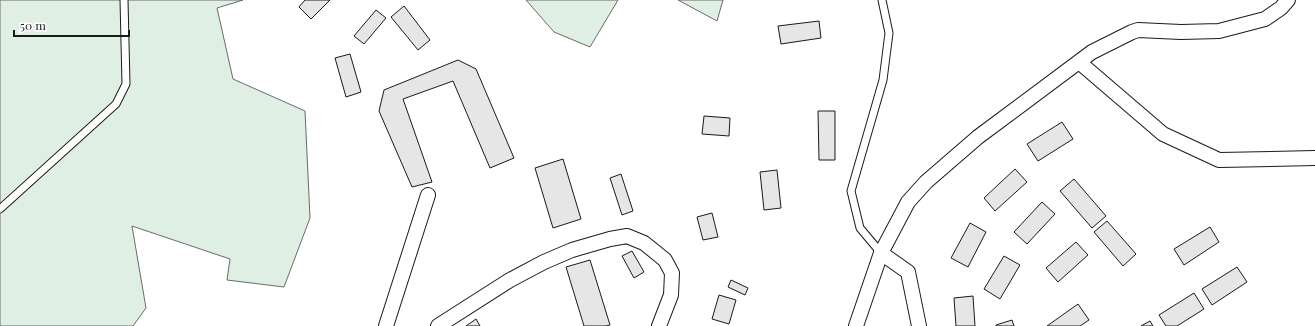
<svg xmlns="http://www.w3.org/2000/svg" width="1315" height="326" viewBox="0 0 1315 326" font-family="'Playfair Display',serif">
<rect width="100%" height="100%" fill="#fff"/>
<!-- green -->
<g fill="#e0efe3" stroke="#6a6a6a">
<path d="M0,0H243L217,8L233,79L305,111L310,218L284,287L227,280L230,259L132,226L146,308L133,326H0Z"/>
<path d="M526,0H618L590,47L554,32Z"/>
<path d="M678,0H723L717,21Z"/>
</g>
<!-- building -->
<g fill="#e6e6e6" stroke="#1a1a1a">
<path d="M305,0H330L311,19L299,7Z"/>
<path d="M404,6L430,40L418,50L391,17Z"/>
<path d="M376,10L386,18L364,44L354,36Z"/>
<path d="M819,21L821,38L781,44L778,26Z"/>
<path d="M350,54L361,92L346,97L335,58Z"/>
<path d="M458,60L476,69L514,158L490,168L453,81L403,99L432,182L412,187L379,111L384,90Z"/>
<path d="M818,111H835V160H819Z"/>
<path d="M704,116L730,118L729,136L702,134Z"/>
<path d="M1062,122L1073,139L1038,161L1027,144Z"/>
<path d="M563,159L581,219L553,228L535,168Z"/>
<path d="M1015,169L1027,182L995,211L984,198Z"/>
<path d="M777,170L781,208L764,210L760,172Z"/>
<path d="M621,174L633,211L622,215L610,178Z"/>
<path d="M1074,179L1106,216L1092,228L1060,191Z"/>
<path d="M1042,202L1055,214L1027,244L1014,232Z"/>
<path d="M712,213L718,237L703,240L697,217Z"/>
<path d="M1107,221L1136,254L1123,266L1094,232Z"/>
<path d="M970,223L986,232L968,267L951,258Z"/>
<path d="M1210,227L1219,242L1184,265L1174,249Z"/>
<path d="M1076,242L1088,255L1058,282L1046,268Z"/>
<path d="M632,251L644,272L634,278L622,256Z"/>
<path d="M1004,256L1020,265L1000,299L984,289Z"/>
<path d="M590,260L610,325L606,326H584L566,267Z"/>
<path d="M1237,267L1247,282L1212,305L1202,289Z"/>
<path d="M731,280L748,288L745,295L728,287Z"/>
<path d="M1194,293L1204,309L1177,326H1166L1159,315Z"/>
<path d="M719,295L736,300L729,324L712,319Z"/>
<path d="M973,296L975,326H956L954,298Z"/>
<path d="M1078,304L1089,320L1080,326H1047Z"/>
<path d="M476,319L480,326H466Z"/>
<path d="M1012,320L1014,326H996V325Z"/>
<path d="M1150,321L1153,326H1141Z"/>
</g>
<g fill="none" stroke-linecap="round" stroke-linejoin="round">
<defs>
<g id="lane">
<path d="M0,209L116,104L126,84L124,0"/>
<path d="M881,253L860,228L851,191L883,80L889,33L882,0"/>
</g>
<g id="street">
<path d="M1079,62L1163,134L1219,160L1315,158"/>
<path d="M881,253L908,272L919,326"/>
<path d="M386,326L428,195"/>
<path d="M438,326L510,280L544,262L572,250L610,239L627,236L644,243L654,251L665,260L672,273L671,295L659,326"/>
<path d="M856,326L881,253L908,202L926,182L978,137L1092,52L1132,32L1138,30L1181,32L1219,31L1265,19L1281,8L1288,0"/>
</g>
</defs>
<!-- lane casing -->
<use href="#lane" stroke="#1a1a1a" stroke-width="9"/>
<!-- street casing -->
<use href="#street" stroke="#1a1a1a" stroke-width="16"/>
<!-- lane -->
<use href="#lane" stroke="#fff" stroke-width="7"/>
<!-- street -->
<use href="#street" stroke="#fff" stroke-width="14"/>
</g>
<!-- scale -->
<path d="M14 30v6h115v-6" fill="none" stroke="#1a1a1a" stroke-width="2"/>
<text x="20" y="30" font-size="12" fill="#1a1a1a" stroke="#ffffff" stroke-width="3" paint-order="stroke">50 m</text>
</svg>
